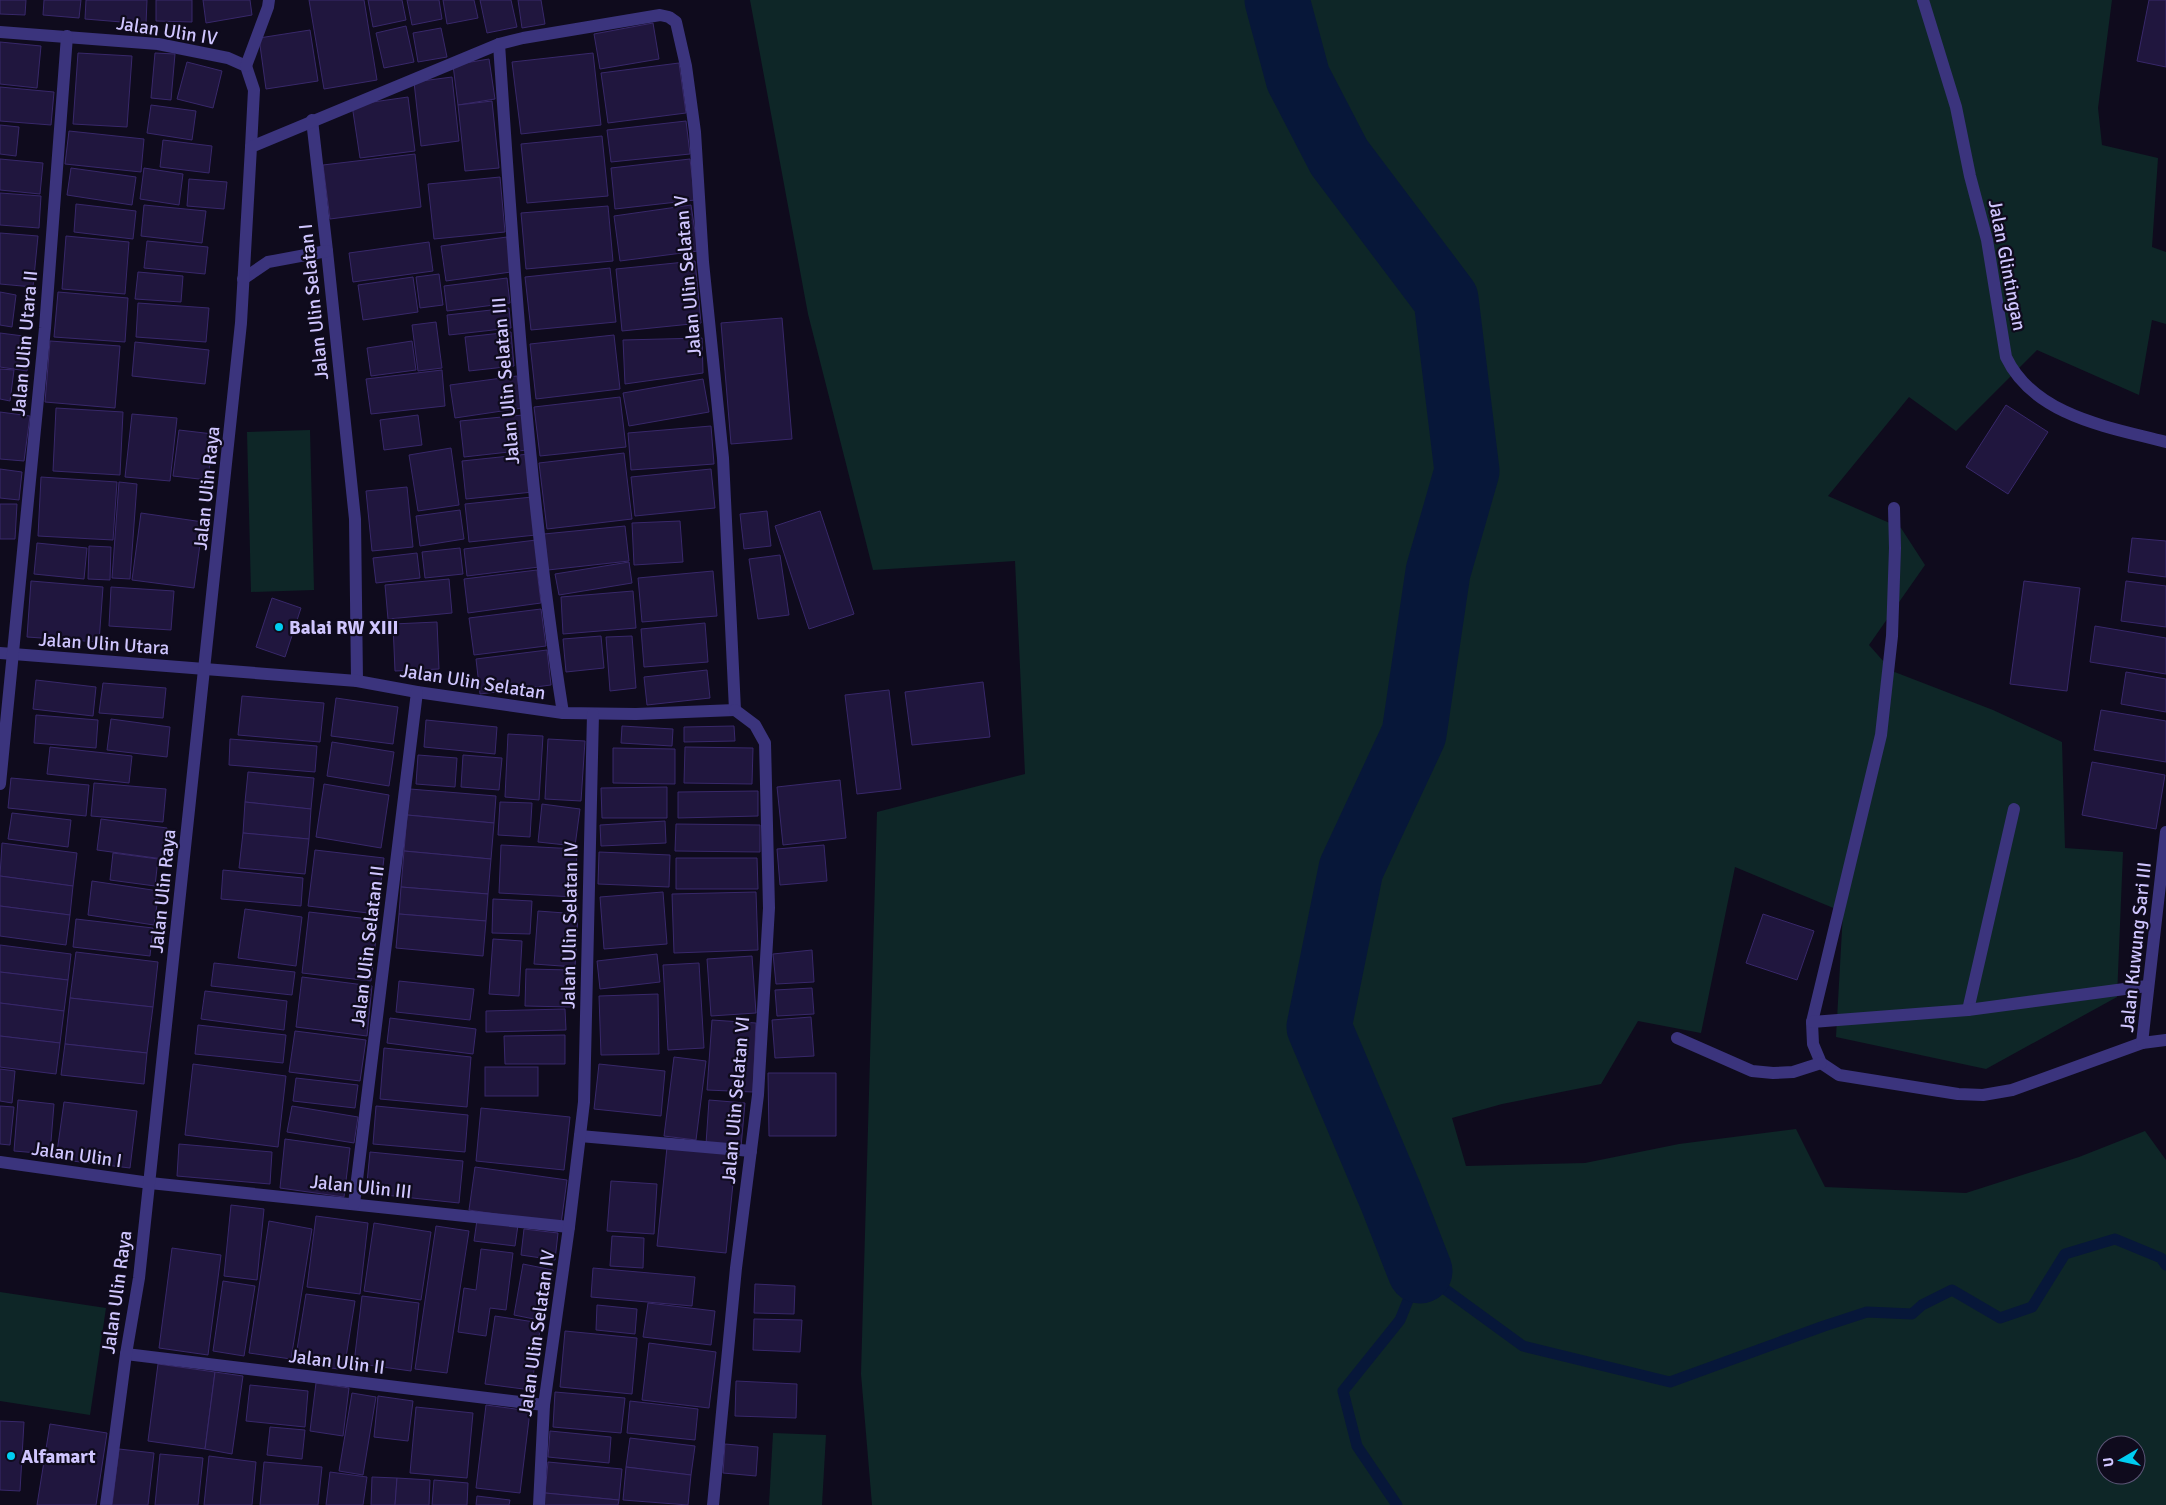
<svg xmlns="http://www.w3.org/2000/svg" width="2166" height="1505" viewBox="0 0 2166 1505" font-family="Signika,sans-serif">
<rect width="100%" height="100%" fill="#0f0b1d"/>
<!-- green -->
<g fill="#0e2627" fill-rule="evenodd">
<path d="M750,0H2112L2098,108L2102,145L2158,158L2152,247L2166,252V324L2152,320L2139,395L2037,350L1956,431L1909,397L1828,496L1901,528L1925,565L1869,645L1892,671L1993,710L2062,742L2065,848L2123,852L2117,997L1986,1069L1836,1037L1843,912L1735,867L1701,1033L1638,1021L1601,1084L1502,1104L1452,1118L1466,1166L1585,1163L1679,1144L1796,1129L1825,1187L1966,1193L2079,1157L2145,1131L2166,1160V1505H872L861,1374L877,812L1025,774L1015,561L873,570L808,314ZM2106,1445H2136V1475H2106Z"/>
<path d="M310,430L314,590L251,592L247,432Z"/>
<path d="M0,1292L106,1308L90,1415L0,1401Z"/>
<path d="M773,1433L826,1435L822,1505H769Z"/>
</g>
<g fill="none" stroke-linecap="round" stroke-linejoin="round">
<!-- stream -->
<path stroke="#071739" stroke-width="11" d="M1397,1505L1357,1446L1343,1391L1400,1320L1420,1271L1523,1346L1670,1382L1824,1326L1867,1312L1912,1314L1922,1305L1952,1290L2000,1318L2032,1307L2065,1254L2115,1239L2161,1258L2166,1265"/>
<!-- river -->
<path stroke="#071739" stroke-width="65" d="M1277,0L1298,78L1339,157L1446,299L1467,471L1438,572L1414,734L1351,869L1319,1027L1391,1197L1420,1271"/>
</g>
<!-- building -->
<g fill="#20163e" stroke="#38286a">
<path d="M0,0H26L25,15L0,14Z"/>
<path d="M44,0H81L79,18L43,15Z"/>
<path d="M86,0H147L146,24L85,19Z"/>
<path d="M156,0H192V22L156,21Z"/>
<path d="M203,0H250L252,15L206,23Z"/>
<path d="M309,0H364L377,80L324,89Z"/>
<path d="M368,0H402L406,20L373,27Z"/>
<path d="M407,0H439L442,19L412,25Z"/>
<path d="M443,0H474L478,18L447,24Z"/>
<path d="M480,0H511L517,27L487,33Z"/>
<path d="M518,0H541L545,24L522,28Z"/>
<path d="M2149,0H2166V67L2137,61Z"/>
<path d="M653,23L659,59L600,69L594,34Z"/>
<path d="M406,26L414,62L384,68L376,33Z"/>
<path d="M441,28L447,57L418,62L413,33Z"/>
<path d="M310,30L318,81L266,89L259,38Z"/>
<path d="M0,42L41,46L37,88L0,84Z"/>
<path d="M78,53L132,56L127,127L73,124Z"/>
<path d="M155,53L175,54L171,100L151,98Z"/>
<path d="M593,53L601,125L521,134L512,62Z"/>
<path d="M489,59L495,99L458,105L453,65Z"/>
<path d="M187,62L222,71L213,108L177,99Z"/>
<path d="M679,63L686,113L608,123L601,73Z"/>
<path d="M452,77L459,141L421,146L414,82Z"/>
<path d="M0,87L54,92L51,125L0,121Z"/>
<path d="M408,97L415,151L360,158L352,105Z"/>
<path d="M492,101L499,168L465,171L458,105Z"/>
<path d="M151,105L196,111L192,140L147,133Z"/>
<path d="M686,121L690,154L611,162L607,130Z"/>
<path d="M0,125L19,127L16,156L0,154Z"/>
<path d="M69,131L144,139L141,172L65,164Z"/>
<path d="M602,136L608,196L527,203L521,144Z"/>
<path d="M163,140L212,146L209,173L160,167Z"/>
<path d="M415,154L421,207L330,219L323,165Z"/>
<path d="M0,159L43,163L40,194L0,190Z"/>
<path d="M690,159L695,200L615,209L611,168Z"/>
<path d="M71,168L136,177L132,205L67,195Z"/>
<path d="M144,168L183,174L179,205L140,199Z"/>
<path d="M500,177L505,232L434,239L428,184Z"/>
<path d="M189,179L227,182L224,209L187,206Z"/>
<path d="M0,193L41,196L39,228L0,225Z"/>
<path d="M76,204L136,211L133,239L74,232Z"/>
<path d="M144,205L206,211L202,243L141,236Z"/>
<path d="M691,205L698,251L620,261L614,216Z"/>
<path d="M608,206L613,261L526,269L521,213Z"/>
<path d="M0,233L38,236L33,287L0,284Z"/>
<path d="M66,236L129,242L125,294L62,289Z"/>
<path d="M507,237L511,272L446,281L441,246Z"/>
<path d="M147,241L208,247L205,274L144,268Z"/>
<path d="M429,242L433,271L353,282L349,253Z"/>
<path d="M695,261L701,323L622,331L616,269Z"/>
<path d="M610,268L616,322L531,330L525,277Z"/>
<path d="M138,272L183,276L181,302L135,299Z"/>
<path d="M439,274L443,305L420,308L416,277Z"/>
<path d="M413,277L418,312L363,320L358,285Z"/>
<path d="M507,278L510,303L447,311L444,286Z"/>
<path d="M0,292L16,295L12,327L0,325Z"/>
<path d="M58,292L128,298L125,342L54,337Z"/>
<path d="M138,303L209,308L206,342L136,337Z"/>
<path d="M509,308L511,328L449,335L447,315Z"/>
<path d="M782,318L792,439L731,444L721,323Z"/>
<path d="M436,322L442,368L418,371L412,325Z"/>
<path d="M511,332L514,366L469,371L465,337Z"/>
<path d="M0,333L31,337L27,371L0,367Z"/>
<path d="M614,335L620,389L536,399L530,344Z"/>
<path d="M702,338L703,373L625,384L623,340Z"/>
<path d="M50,341L120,346L115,408L45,402Z"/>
<path d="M412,341L416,370L371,376L367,348Z"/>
<path d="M135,342L209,350L205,384L132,376Z"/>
<path d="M0,369L14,370L10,401L0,399Z"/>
<path d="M442,370L445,406L371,414L366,379Z"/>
<path d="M517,376L522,408L455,418L450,385Z"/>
<path d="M703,379L709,412L629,426L623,393Z"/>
<path d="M620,397L626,447L540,456L534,407Z"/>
<path d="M2006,405L2048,432L2008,494L1966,467Z"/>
<path d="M56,408L123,412L120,475L53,471Z"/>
<path d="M0,412L30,416L24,461L0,459Z"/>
<path d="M132,414L177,418L170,481L125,477Z"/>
<path d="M418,415L422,445L384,450L380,420Z"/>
<path d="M523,415L527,450L464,457L460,421Z"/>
<path d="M711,426L714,464L631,470L628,433Z"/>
<path d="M179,430L213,434L208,480L173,476Z"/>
<path d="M451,448L459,505L418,511L409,455Z"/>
<path d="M624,453L632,519L547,529L539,463Z"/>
<path d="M529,454L533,492L466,499L462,461Z"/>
<path d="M0,469L22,472L19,500L0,498Z"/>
<path d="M711,469L715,508L635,516L631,477Z"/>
<path d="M41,477L117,482L113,540L38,536Z"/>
<path d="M119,482L137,484L130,579L112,578Z"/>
<path d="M407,487L413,547L372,551L366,491Z"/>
<path d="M532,497L536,535L469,542L465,504Z"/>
<path d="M0,504H17L15,539H0Z"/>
<path d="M460,510L464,539L420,546L416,516Z"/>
<path d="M767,511L771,546L744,549L740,514Z"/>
<path d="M820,511L854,614L809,629L775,526Z"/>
<path d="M141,513L203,522L194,588L132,580Z"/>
<path d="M680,521L683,562L634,565L632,523Z"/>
<path d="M625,526L629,561L548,570L544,534Z"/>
<path d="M2132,538L2166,541V577L2128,572Z"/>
<path d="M536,540L539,567L467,576L464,549Z"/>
<path d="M37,543L87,548L84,579L34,574Z"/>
<path d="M89,546L111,547L110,580L88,579Z"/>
<path d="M460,548L463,574L425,578L422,552Z"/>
<path d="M417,553L420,578L376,583L373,558Z"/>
<path d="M780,555L789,615L758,619L749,559Z"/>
<path d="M629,562L632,583L559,595L555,574Z"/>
<path d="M537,570L541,603L468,613L464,579Z"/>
<path d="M713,571L717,616L642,622L638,578Z"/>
<path d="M449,579L452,613L388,619L385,585Z"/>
<path d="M31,581L103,587L99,642L27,637Z"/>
<path d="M2024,581L2080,588L2067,691L2010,684Z"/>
<path d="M2126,581L2166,586V627L2121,621Z"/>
<path d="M111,587L174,591L171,630L109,626Z"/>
<path d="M633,591L636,628L563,634L561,597Z"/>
<path d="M272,598L301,608L285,657L256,647Z"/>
<path d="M541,609L546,646L474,655L469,618Z"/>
<path d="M437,622L439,669L395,671L393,624Z"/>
<path d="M705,623L708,662L644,667L641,629Z"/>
<path d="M2095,626L2166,638V674L2090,662Z"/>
<path d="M601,636L604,668L566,672L563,639Z"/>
<path d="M632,636L636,688L610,691L606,637Z"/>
<path d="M547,650L551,685L480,694L476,659Z"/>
<path d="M707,670L710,698L647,705L644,677Z"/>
<path d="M2126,672L2166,679V712L2121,704Z"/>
<path d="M36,680L96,687L93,716L33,709Z"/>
<path d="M983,682L990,737L912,745L905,692Z"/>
<path d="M103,683L166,688L163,718L99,713Z"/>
<path d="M889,690L901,789L857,794L845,695Z"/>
<path d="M242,696L324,703L320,742L238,735Z"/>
<path d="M336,698L398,707L393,744L331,736Z"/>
<path d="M2101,710L2166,721V762L2094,750Z"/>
<path d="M36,715L98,720L96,748L34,743Z"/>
<path d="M111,719L170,727L167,757L107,750Z"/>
<path d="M426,720L497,727L495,754L424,747Z"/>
<path d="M622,726L673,729L672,746L621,743Z"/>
<path d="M734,726L735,741L684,742V727Z"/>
<path d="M508,734L543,736L539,800L505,797Z"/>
<path d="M230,739L317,746L315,772L229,765Z"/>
<path d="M548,739L585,741L581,801L545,799Z"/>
<path d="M332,742L394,752L389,786L327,776Z"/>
<path d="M50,747L132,756L129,783L47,774Z"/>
<path d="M685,747L753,748L752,784L684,783Z"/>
<path d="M613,748L675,749V784L613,783Z"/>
<path d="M418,755L457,758L455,787L416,784Z"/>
<path d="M463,755L502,758L499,790L461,787Z"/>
<path d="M2092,762L2165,775L2156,829L2082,815Z"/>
<path d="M248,772L314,778L311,809L245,802Z"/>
<path d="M11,778L89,785L86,816L8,808Z"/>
<path d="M840,780L846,838L783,845L777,787Z"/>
<path d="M94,783L166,789L163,822L91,816Z"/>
<path d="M324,784L389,795L381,848L316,837Z"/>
<path d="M667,787V818H602L601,788Z"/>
<path d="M410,789L496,796L494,823L407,815Z"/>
<path d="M758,791V816L678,818V792Z"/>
<path d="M245,802L311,809L309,839L243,833Z"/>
<path d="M500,802L532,803L530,837L498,835Z"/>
<path d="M542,804L580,809L575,846L538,842Z"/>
<path d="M12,813L71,820L68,847L8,839Z"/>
<path d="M407,815L494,823L491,859L404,851Z"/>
<path d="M101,819L167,828L163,859L97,850Z"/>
<path d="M665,821L666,843L601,846L600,825Z"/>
<path d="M676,824L760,825V852L675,851Z"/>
<path d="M243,833L309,839L305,874L239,868Z"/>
<path d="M2,843L77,853L73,886L0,876Z"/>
<path d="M501,845L577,849L575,897L499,893Z"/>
<path d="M824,845L827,881L780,885L777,849Z"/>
<path d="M315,850L384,858L377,914L308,906Z"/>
<path d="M404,851L491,859L488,894L401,887Z"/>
<path d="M599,852L670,855L669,887L598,884Z"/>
<path d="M113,853L158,859L155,886L110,880Z"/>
<path d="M676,858H757L758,889H676Z"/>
<path d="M223,870L303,878L301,906L221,899Z"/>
<path d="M0,876L73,886L70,915L0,906Z"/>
<path d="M92,881L159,891L154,925L88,915Z"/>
<path d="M401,887L488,894L486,921L399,914Z"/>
<path d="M663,892L667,944L604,949L600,897Z"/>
<path d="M756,892L758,950L674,953L672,894Z"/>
<path d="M493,899L532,901L530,934L492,933Z"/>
<path d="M0,906L70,915L66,945L0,936Z"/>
<path d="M245,909L302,917L296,966L238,958Z"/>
<path d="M538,911L578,914L575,967L534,964Z"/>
<path d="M309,912L378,920L371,981L302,973Z"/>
<path d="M399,914L486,921L483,956L396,948Z"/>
<path d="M1763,914L1814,931L1797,980L1746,963Z"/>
<path d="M76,919L153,928L150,956L73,947Z"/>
<path d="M493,939L522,941L519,996L489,994Z"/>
<path d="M0,945L71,954L68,980L0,972Z"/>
<path d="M812,950L814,982L776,984L773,954Z"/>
<path d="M76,952L158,962L153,1007L70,998Z"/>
<path d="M657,954L660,982L600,989L597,961Z"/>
<path d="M752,956L756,1013L711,1016L707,959Z"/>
<path d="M214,963L295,972L292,995L211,986Z"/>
<path d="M699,963L704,1048L668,1050L663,965Z"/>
<path d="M526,969L572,970V1007L525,1006Z"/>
<path d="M0,972L68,980L64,1011L0,1003Z"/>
<path d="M302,977L372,986L367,1036L296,1027Z"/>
<path d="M399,981L474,989L470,1020L396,1012Z"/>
<path d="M812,988L814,1014L777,1016L775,990Z"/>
<path d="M205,991L287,1001L284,1030L201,1019Z"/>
<path d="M658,994L659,1054L601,1055L599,996Z"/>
<path d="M70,998L153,1007L147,1053L65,1044Z"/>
<path d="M0,1003L64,1011L60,1043L0,1036Z"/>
<path d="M565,1009L566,1030L486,1032V1011Z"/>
<path d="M811,1017L814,1056L775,1058L772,1020Z"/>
<path d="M390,1018L476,1029L473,1054L387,1043Z"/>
<path d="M712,1020L756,1023L753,1092L707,1090Z"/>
<path d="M198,1025L286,1035L283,1063L195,1054Z"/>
<path d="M295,1031L366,1040L360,1081L289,1072Z"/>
<path d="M565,1035V1064H505L504,1036Z"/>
<path d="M0,1036L60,1043L56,1074L0,1067Z"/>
<path d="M65,1044L147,1053L144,1084L61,1075Z"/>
<path d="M384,1048L471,1057L467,1107L380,1099Z"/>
<path d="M674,1057L706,1061L696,1140L664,1136Z"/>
<path d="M193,1064L286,1076L278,1147L185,1135Z"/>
<path d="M599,1064L665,1071L661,1116L594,1109Z"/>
<rect x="485" y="1067" width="53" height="29"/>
<path d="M0,1069L15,1071L12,1103L0,1101Z"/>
<path d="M768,1073H836V1136H769Z"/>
<path d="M296,1078L358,1085L355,1108L293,1101Z"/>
<path d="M18,1100L54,1104L50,1154L14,1151Z"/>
<path d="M709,1100L745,1103L741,1147L706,1144Z"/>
<path d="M64,1102L137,1111L130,1168L56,1159Z"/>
<path d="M0,1106L14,1107L10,1145L0,1144Z"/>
<path d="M292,1106L358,1117L354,1143L287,1132Z"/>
<path d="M376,1106L468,1115L465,1152L373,1144Z"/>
<path d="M481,1108L570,1117L564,1170L476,1161Z"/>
<path d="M285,1139L350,1148L344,1197L280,1188Z"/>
<path d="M179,1144L272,1152L270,1184L177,1176Z"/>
<path d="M667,1147L736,1154L726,1253L657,1246Z"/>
<path d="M370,1152L463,1161L459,1203L366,1193Z"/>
<path d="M475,1167L567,1180L561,1224L469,1210Z"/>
<path d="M611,1181L657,1184L654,1234L607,1231Z"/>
<path d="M231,1205L264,1209L257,1280L224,1276Z"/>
<path d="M316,1216L368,1223L360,1294L307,1287Z"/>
<path d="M477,1220L518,1225L515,1246L474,1241Z"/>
<path d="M269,1221L312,1229L291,1359L249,1353Z"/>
<path d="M374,1223L431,1232L421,1300L364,1291Z"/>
<path d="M436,1226L469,1231L447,1373L415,1369Z"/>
<path d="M524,1229L558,1233L555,1260L521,1255Z"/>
<path d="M612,1236L644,1238L643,1268L610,1266Z"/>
<path d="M172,1248L221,1255L208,1355L159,1348Z"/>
<path d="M481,1249L513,1253L506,1310L490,1308L486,1336L458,1332L464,1288L476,1290Z"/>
<path d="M523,1264L553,1270L544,1321L514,1315Z"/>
<path d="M593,1268L695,1277L692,1306L591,1297Z"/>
<path d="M223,1281L255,1286L244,1356L213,1351Z"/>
<path d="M755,1284L795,1286L794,1314L754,1313Z"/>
<path d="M306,1294L355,1301L344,1370L295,1362Z"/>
<path d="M362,1296L419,1303L411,1371L354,1363Z"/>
<path d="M648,1303L715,1311L711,1345L643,1337Z"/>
<path d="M597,1305L637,1309L635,1334L596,1330Z"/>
<path d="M495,1316L541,1323L531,1390L485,1384Z"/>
<path d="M754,1319L802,1320L800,1352L753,1350Z"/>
<path d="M565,1331L637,1338L632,1394L560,1387Z"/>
<path d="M649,1343L716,1352L709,1408L642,1400Z"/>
<path d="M158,1364L215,1372L205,1449L148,1441Z"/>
<path d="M215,1372L243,1376L232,1454L205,1449Z"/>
<path d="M736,1381L797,1384L796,1418L735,1416Z"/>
<path d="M316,1383L349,1388L343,1436L310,1431Z"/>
<path d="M250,1385L308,1391L305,1427L246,1421Z"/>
<path d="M555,1392L625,1398L621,1433L553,1427Z"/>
<path d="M352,1393L376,1397L363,1475L339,1471Z"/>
<path d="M378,1396L413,1401L408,1441L374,1437Z"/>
<path d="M630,1401L698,1409L695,1440L627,1433Z"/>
<path d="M486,1405L530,1411L520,1493L476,1488Z"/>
<path d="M416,1407L473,1413L467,1478L410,1473Z"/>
<path d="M0,1421L24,1422L20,1491L0,1490Z"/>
<path d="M50,1424L107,1433L96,1505H37Z"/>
<path d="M270,1427L305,1430L302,1459L267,1455Z"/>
<path d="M550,1431L611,1437L609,1463L548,1457Z"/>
<path d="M630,1438L695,1446L691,1475L626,1467Z"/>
<path d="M725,1444L758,1447L756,1476L723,1473Z"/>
<path d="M119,1449L154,1453L148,1505H112Z"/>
<path d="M160,1454L203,1458L198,1505H155Z"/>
<path d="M209,1456L256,1462L252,1505H204Z"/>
<path d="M264,1462L322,1467L318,1505H260Z"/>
<path d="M548,1462L622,1469L619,1500L545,1493Z"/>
<path d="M626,1467L691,1475L688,1505L623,1500Z"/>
<path d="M330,1472L367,1477L363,1505H326Z"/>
<path d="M372,1477L397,1478L395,1505H371Z"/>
<path d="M397,1478L430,1480L429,1505H395Z"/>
<path d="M434,1480L468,1483L467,1505H432Z"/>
<path d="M545,1493L619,1500L618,1505H544Z"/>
<path d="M477,1496L510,1500L509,1505H476Z"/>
</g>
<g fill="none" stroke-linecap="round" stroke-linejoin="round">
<!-- minor -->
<g stroke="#3b347d" stroke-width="12">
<path d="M1923,0L1956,107L1970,176L1987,240L2006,357C2034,416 2109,427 2166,442"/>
<path d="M0,32L158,44L228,58L246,66L254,90L251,147"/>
<path d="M499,44C514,268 528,492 563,713"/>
<path d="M246,66L268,7L269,0"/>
<path d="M312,120L327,251L355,519L357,681"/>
<path d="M243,279L268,262L327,251"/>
<path d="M1894,508L1895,548L1892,636L1881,735L1812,1022L1813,1044L1821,1063L1839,1075L1958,1094L1983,1095L2012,1090L2142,1043"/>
<path d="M0,653L357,681L417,692L563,713L636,714L735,710"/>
<path d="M0,784L45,328L67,36"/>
<path d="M2166,832L2142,1043L2166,1040"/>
<path d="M1968,1010L2014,809"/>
<path d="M1812,1022L1968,1010L2147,986"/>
<path d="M1677,1038L1752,1071L1773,1073L1793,1072L1821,1063"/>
<path d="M580,1136L751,1151"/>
<path d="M0,1162L150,1183L569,1227"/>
<path d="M354,1204L417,692"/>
<path d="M126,1354L544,1405"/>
<path d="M106,1505L126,1354L139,1278L241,323L251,147L499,44L523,38L660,15L669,17L676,22L686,66L695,132L703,262L723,458L735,710"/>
<path d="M539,1505L544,1405L569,1227L584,1102L593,714"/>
<path d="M713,1505L736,1268L758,1095L769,908L765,743L755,725L735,710"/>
</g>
</g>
<!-- markers -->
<g fill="#00cdf1" stroke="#0f0b1d" stroke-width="2">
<circle cx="279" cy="627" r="5"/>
<circle cx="11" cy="1456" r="5"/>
</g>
<g text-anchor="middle" stroke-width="4.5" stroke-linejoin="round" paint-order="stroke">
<!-- street labels -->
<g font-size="19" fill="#d0c6ff" stroke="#0f0b1d">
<text transform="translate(167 30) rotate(9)" y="7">Jalan Ulin IV</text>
<text transform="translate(2008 265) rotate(79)" y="7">Jalan Glintingan</text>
<text transform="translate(687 276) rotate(-95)" y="7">Jalan Ulin Selatan V</text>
<text transform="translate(313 302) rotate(-96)" y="7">Jalan Ulin Selatan I</text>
<text transform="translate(24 343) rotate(-85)" y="7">Jalan Ulin Utara II</text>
<text transform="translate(505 381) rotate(-95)" y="7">Jalan Ulin Selatan III</text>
<text transform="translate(206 488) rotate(-84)" y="7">Jalan Ulin Raya</text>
<text transform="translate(104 643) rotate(4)" y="7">Jalan Ulin Utara</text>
<text transform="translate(473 681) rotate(9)" y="7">Jalan Ulin Selatan</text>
<text transform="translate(162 891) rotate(-84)" y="7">Jalan Ulin Raya</text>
<text transform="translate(569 925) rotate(-89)" y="7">Jalan Ulin Selatan IV</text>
<text transform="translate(367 946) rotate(-83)" y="7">Jalan Ulin Selatan II</text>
<text transform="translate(2135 947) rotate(-84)" y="7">Jalan Kuwung Sari III</text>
<text transform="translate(735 1100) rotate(-85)" y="7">Jalan Ulin Selatan VI</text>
<text transform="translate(77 1154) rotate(8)" y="7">Jalan Ulin I</text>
<text transform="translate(361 1186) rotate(6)" y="7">Jalan Ulin III</text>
<text transform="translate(116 1292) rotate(-82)" y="7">Jalan Ulin Raya</text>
<text transform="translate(536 1333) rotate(-82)" y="7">Jalan Ulin Selatan IV</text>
<text transform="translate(337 1361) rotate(7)" y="7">Jalan Ulin II</text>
</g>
<!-- poi labels -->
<g font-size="19" font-weight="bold" fill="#d0c6ff" stroke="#0f0b1d" text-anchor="start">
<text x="289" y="634">Balai RW XIII</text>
<text x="21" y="1463">Alfamart</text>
</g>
</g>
<!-- north arrow -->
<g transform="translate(2121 1460) rotate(261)"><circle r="24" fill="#0f0b1d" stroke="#5c5677"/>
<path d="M0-4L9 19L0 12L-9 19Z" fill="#00cdf1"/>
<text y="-8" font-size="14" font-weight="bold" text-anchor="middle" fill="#d0c6ff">U</text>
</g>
</svg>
